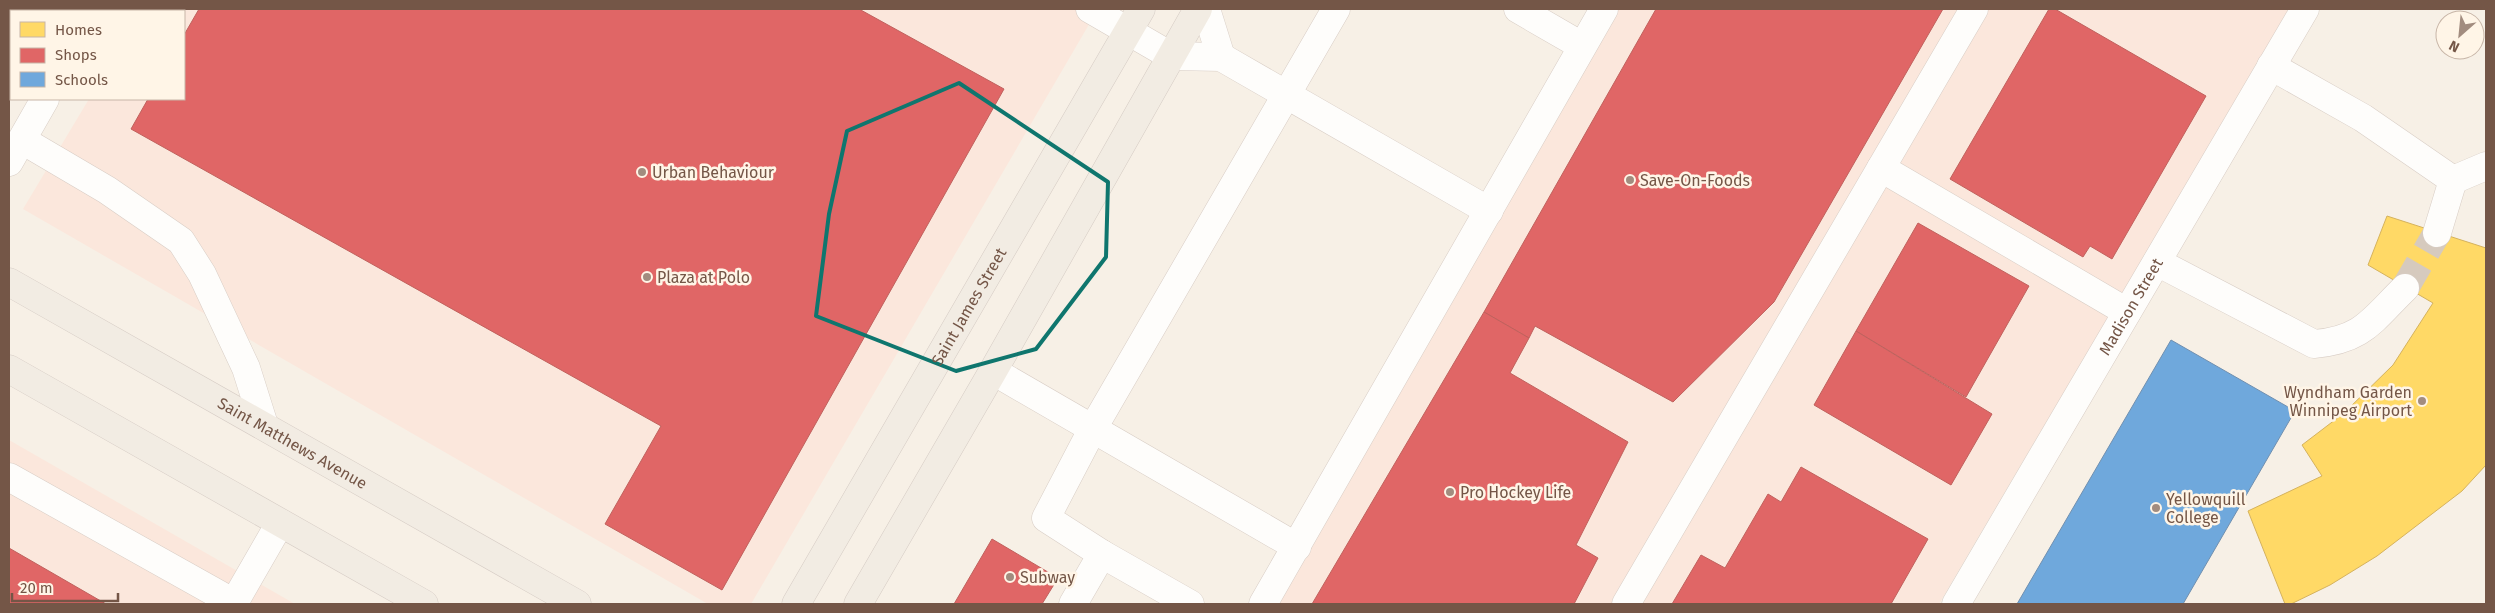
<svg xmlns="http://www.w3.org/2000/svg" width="2495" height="613" viewBox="0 0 2495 613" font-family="'Fira Sans',sans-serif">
<rect width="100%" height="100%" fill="#f7f0e6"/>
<!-- commercial -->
<g fill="#fbe7dc">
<path d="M142,9H1098L751,604H708L23,209L89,99H184V11H140Z"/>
<path d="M1607,9H1969L1621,604H1266Z"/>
<path d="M1980,9H2298L2036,439L1939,604H1632Z"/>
<path d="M9,440L295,604H9Z"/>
</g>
<!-- homes -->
<path fill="#ffd966" stroke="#d5b25d" d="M2387,216L2486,248V465L2462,491L2377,556L2330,585L2291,604H2285L2248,511L2322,476L2302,445L2344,413L2393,365L2433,303L2368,265Z"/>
<!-- shops -->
<g fill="#e06666" stroke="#c0615d">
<path d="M199,9H859L1004,89L722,590L605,524L661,426L131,129L148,99H184V35Z"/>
<path d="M1656,9H1943L1774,302L1673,402L1535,326L1529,338L1484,312Z"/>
<path d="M2049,9H2055L2206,96L2112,259L2090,246L2083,257L1950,179Z"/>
<path d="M1918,223L2029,286L1966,397L1856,331Z"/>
<path d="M1484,312L1529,338L1510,373L1628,442L1576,545L1598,558L1574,604H1312Z"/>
<path d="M1856,331L1992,414L1951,485L1814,405Z"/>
<path d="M1801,467L1928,539L1891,604H1672L1701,555L1725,568L1768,494L1781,502Z"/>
<path d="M992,539L1058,578L1042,604H954Z"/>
<path d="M9,548L106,604H9Z"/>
</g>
<!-- schools -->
<path fill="#6fa8dc" stroke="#708faf" d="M2171,340L2295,411L2183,604H2017Z"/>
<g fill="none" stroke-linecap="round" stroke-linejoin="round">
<!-- minor-tunnel -->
<path stroke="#d6cabe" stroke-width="28" stroke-dasharray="28 14" stroke-linecap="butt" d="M2405,288L2437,233"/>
<defs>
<g id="minor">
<path d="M1090,9L1171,56L1221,57L1489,211"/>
<path d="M1206,9L1221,57"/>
<path d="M1518,9L1582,46"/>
<path d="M94,11L96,9"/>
<path d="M2271,66L2363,118L2453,180L2437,233"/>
<path d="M22,140L107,190L181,241L202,274L246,368L264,425"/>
<path d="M9,162L45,99"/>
<path d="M1881,168L2127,312"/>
<path d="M2453,180L2486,166"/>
<path d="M2157,262L2314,344C2363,340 2372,320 2405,288"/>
<path d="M993,371L1297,547"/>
<path d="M9,477L234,603L280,523"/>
<path d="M1102,554L1046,518L1092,430L1336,9"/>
<path d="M1073,604L1102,554L1190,604"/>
<path d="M1263,604L1604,9"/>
<path d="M1626,604L1974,9"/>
<path id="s1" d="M1956,604L2305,9"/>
</g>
<g id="major">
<path id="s2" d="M9,282L577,604"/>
<path d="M9,369L424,604"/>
<path id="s3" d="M796,604L1141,9"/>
<path d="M858,604L993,371L1198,9"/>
</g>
</defs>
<!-- minor casing -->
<use href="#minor" stroke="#d8cdc5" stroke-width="29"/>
<!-- major casing -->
<use href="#major" stroke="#d5cbc4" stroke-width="29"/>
<!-- minor -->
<use href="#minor" stroke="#fefdfb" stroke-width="28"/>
<!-- major -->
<use href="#major" stroke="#f2ece3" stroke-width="28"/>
</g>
<!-- marked area -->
<path fill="none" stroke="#0f766e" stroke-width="4" stroke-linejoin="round" d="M959,83L1108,182L1106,257L1036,349L956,371L816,316L829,214L847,131Z"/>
<!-- markers -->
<g fill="#a28c7f" stroke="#fff5e7" stroke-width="2">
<circle cx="642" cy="172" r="5"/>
<circle cx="1630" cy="180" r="5"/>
<circle cx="647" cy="277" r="5"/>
<circle cx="2422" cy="401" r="5"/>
<circle cx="1450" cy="492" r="5"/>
<circle cx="2156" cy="508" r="5"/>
<circle cx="1010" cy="577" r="5"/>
</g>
<g text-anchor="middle" stroke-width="5" stroke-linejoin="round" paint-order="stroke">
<!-- poi labels -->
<g font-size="16" fill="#745647" stroke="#fff5e7" text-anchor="start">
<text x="652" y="178">Urban Behaviour</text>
<text x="1640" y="186">Save-On-Foods</text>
<text x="657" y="283">Plaza at Polo</text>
<text x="2412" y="398" text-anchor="end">Wyndham Garden<tspan x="2412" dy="18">Winnipeg Airport</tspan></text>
<text x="1460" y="498">Pro Hockey Life</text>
<text x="2166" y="505">Yellowquill<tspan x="2166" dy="18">College</tspan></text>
<text x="1020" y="583">Subway</text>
</g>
<!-- street labels -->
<g font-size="16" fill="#745647" stroke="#fff5e7">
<text dy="6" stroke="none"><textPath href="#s1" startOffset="345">Madison Street</textPath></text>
<text dy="6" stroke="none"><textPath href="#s3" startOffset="344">Saint James Street</textPath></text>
<text dy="6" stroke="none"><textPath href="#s2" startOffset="326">Saint Matthews Avenue</textPath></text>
</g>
</g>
<!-- border -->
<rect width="2495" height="613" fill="none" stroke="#745647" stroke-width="20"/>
<!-- legend -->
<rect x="10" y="10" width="175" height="90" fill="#fff5e7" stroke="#c7b5a7"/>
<rect x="20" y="22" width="25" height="15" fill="#ffd966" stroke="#c7b5a7"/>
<text x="55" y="35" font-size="15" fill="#745647">Homes</text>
<rect x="20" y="48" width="25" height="15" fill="#e06666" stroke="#c7b5a7"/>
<text x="55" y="60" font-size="15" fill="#745647">Shops</text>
<rect x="20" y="72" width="25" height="15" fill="#6fa8dc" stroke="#c7b5a7"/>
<text x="55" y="85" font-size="15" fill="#745647">Schools</text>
<!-- north arrow -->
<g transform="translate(2460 35) rotate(207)"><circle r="24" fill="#fff5e7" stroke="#c7b5a7"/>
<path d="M0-4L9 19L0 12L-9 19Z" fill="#a28c7f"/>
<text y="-8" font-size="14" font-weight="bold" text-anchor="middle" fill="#745647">N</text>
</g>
<!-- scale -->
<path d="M12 593v8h106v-8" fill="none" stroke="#745647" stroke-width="2.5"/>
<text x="20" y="593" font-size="15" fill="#745647" stroke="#fff5e7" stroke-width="4" paint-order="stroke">20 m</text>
</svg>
